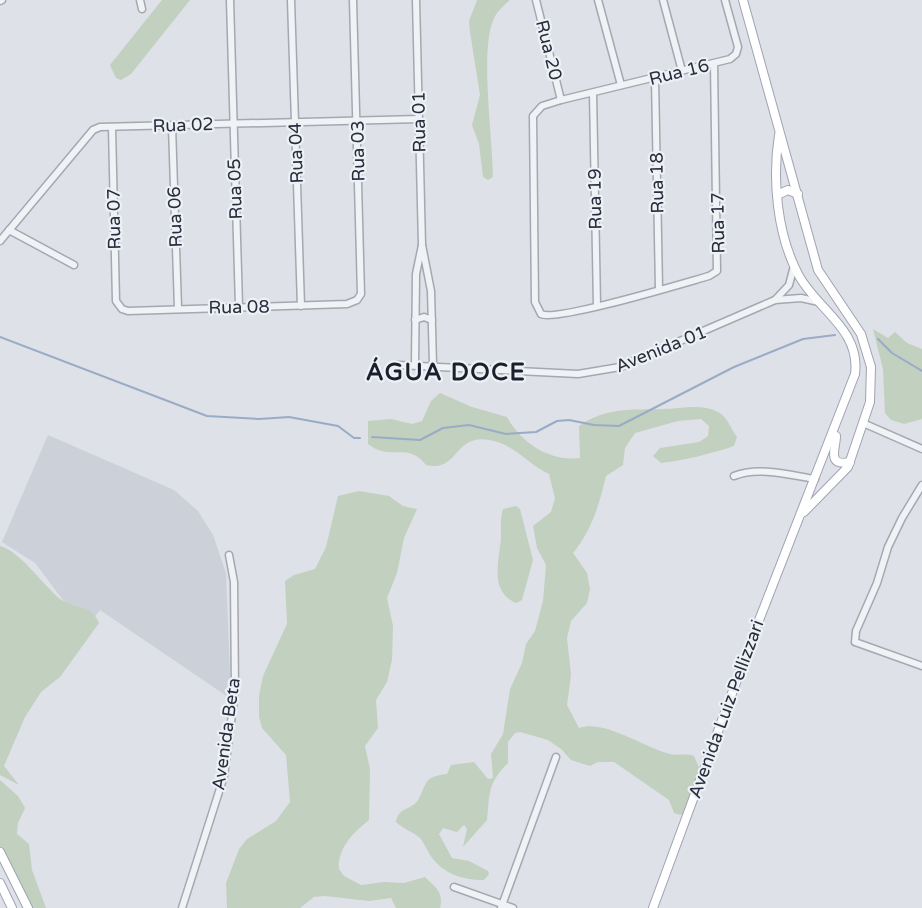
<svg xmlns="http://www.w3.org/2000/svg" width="922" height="908" viewBox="0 0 922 908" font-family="'Varela Round',sans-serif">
<rect width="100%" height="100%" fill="#dee1e7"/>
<!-- built -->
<path fill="#ccd0d9" d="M48,435L174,490L198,511L213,535L226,573L231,699L100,610L85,629L35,563L2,542Z"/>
<!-- green -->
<g fill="#c2d0bf">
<path d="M162,0H190L131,74L121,80L116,78L110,65Z"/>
<path d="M477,0H510C503,6 496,12 493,21C480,51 493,139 493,177L488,180L483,177L479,144L472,125L480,95L470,32L469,21Z"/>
<path d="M873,329L888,338L895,332L907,343L922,349V419L904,424L891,420L885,413L883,369Z"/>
<path d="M440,393L472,407L507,417C521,443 550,462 580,458L579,426C606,407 632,410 663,409C681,409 700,403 718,412C727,416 731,429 737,437L734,446C710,454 686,460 661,463L653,456L660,448L699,442L708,436L709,426L701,419L678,421L635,433L625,448L623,465L606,476C599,505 592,530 573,553L587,573L590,589L587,603L571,621L567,638L571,675L567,705L579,728C604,719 645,748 670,754C678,756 686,753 694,756L701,772L688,808L681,815L674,813L669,800L614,762H598L590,766L571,760L561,749L548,740L520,732L515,733L508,742V763C487,784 490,793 487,820L463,847L467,829L464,825L457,832L443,828L439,834L452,858L469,861L488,871L489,874L484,880C464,880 446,875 433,859C428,853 425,844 420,838C414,832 403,829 396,822C398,807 412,810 418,800C428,782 423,777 447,774L451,765L474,762L488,779L493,778L491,754L503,734L510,689L522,663L526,644L535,631L543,601L546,565L537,548L533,526L551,512L555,498L549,474C527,464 515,444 489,440C453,434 459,473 426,465C408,441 390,462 368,444V421L391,419L412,424L422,421L431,401Z"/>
<path d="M359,491L389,496L403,506L417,509L404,538L397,573L387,598L393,626L392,660L387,682L376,700L378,728L365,746L370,769L369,820C355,831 337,848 339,869L344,876L361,885L384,882L404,883L425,877C435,887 444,892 440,908H396L391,898L369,901L325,896L314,897L300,908H227L226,883L239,849L247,839L276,821L290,802L286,755L262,728L259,717V696L263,676L287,624L285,581L294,575L315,569L326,547L338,496Z"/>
<path d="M516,506L520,509L533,560L522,600L516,603C489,591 499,562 501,538C501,527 500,519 503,509Z"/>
<path d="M0,546C20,551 43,585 60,599C74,610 91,603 99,623L60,677L41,692L25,717L4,766L19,785L0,775Z"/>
<path d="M0,780L18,796L25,808L18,823L17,834L29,844L32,870L46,908H25L0,859Z"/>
</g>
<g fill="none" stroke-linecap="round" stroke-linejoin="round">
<!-- stream -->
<g stroke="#9aabc6" stroke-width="2">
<path d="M0,337L207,416L259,419L289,417L338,426L354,438H360"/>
<path d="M878,339L892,353L922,371"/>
<path d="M372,437L420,440L443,428L469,425L506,434L536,432L557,421L569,420L594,425L619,426L734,367L803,339L835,335"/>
</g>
<defs>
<g id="minor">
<path d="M140,0L142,9"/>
<path d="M230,0L239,306"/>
<path d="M291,0L301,306"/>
<path d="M416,0L422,245L431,291L433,365"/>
<path d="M536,0L561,100"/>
<path d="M598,0L621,85"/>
<path d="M663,0L682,71"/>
<path d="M0,1L2,0"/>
<path d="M714,63L717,271L709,276C684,283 556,322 541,314L535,302L533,116L542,106L561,100L730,59L736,54L738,47L725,0"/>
<path d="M655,78L659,289"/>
<path d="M593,93L597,306"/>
<path d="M172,126L178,308"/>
<path d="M112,127L116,301L122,309L128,311L347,304L357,300L361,294L353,0"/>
<path d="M9,230L74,265"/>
<path d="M0,241L93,130L100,127L419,119"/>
<path d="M775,300L789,285L794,266"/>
<path d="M415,320L424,317L432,320"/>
<path d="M398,365L578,374L620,367L775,300L801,298L819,302"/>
<path d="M415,365L416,274L422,245"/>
<path d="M863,423L922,449"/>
<path d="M734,476C758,466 790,475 815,479"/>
<path d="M922,485L902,518L888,547L877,583L856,631L855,642L922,666"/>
<path d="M454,887L513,908"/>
<path d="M182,908L224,776L235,691L234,582L229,555"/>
<path d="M501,908L556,757"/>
</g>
<g id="major">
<path d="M743,0L818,270L861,334L871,367L870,402L848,467L804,512"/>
<path d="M777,195L788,190L798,194"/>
<path d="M836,436C836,448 826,467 850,462"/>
<path d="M0,852L28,908"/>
<path d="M0,883L12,908"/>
<path d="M653,908L756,628L855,374C861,329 816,309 798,274C777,234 772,179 779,135"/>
</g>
</defs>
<!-- minor casing -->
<use href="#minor" stroke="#a4a8b1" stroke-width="9"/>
<!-- major casing -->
<use href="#major" stroke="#9ea4b2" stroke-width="10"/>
<!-- minor -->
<use href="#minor" stroke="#f0f2f5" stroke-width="6"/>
<!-- major -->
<use href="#major" stroke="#fff" stroke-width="8"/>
</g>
<g text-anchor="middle" stroke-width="4.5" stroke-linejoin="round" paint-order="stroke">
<!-- street labels -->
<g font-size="18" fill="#282e3d" stroke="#edf0f5">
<text transform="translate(549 50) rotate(76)" y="6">Rua 20</text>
<text transform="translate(679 72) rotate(-14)" y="6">Rua 16</text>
<text transform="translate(419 122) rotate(-91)" y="6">Rua 01</text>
<text transform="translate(183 125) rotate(-2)" y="6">Rua 02</text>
<text transform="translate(358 151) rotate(-91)" y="6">Rua 03</text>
<text transform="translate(296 153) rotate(-92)" y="6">Rua 04</text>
<text transform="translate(657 183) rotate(-91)" y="6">Rua 18</text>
<text transform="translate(235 189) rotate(-92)" y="6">Rua 05</text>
<text transform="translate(595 199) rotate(-91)" y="6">Rua 19</text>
<text transform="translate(175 217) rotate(-92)" y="6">Rua 06</text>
<text transform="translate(114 219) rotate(-91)" y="6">Rua 07</text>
<text transform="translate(718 223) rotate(-91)" y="6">Rua 17</text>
<text transform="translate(239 307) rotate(-1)" y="6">Rua 08</text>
<text transform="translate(661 349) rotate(-22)" y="6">Avenida 01</text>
<text transform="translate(726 709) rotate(-70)" y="6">Avenida Luiz Pellizzari</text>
<text transform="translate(226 734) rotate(-82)" y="6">Avenida Beta</text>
</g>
<!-- district labels -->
<g font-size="24" font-weight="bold" letter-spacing="1.5" fill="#1a1f2e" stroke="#edf0f5">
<text x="446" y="380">ÁGUA DOCE</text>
</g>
</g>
</svg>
